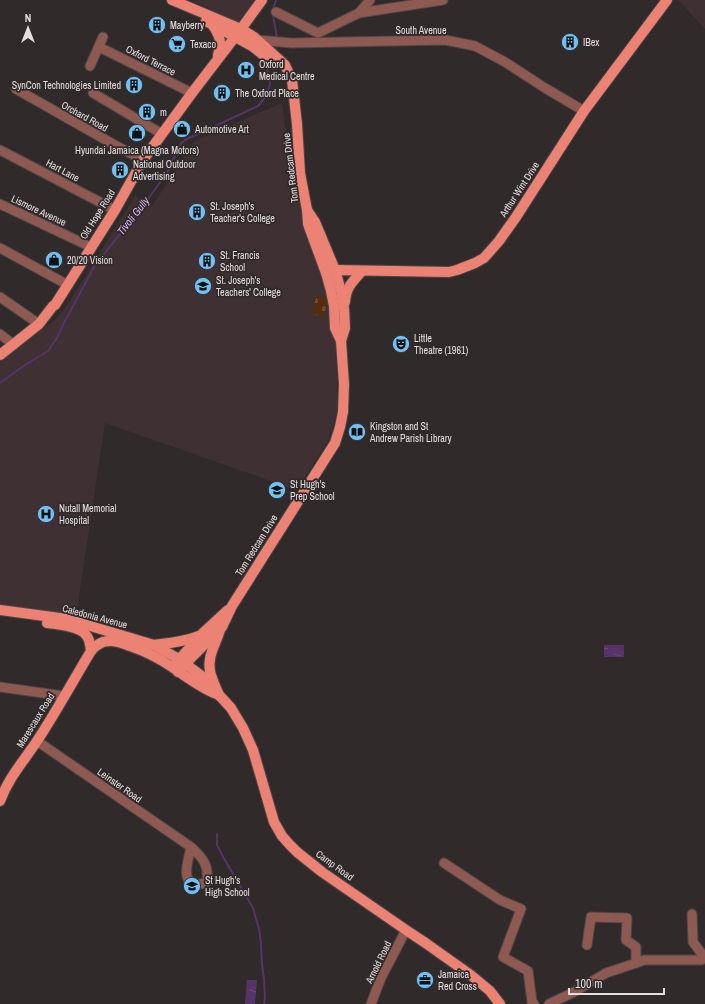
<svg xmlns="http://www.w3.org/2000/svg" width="705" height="1004" viewBox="0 0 705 1004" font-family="'Archivo Narrow',sans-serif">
<defs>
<pattern id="cemetery-stones" width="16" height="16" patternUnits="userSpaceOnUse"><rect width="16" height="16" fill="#552c0e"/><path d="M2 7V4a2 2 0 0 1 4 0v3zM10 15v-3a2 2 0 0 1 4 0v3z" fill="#6d4a31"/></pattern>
<pattern id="water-ripples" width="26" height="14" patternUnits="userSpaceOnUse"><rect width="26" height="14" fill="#573369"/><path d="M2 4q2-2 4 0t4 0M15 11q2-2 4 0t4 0" fill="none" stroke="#6f507e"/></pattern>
</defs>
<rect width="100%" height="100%" fill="#312a2b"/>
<!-- built -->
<g fill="#3e3033">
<path d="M193,0H254L240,25Z"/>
<path d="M677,0H705V29L680,2Z"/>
<path d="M282,103L290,165L298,194L322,273L332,301L337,377V412L328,441L297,490L105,423L76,616L0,605V362L58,317L71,299L135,196L152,206L194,141Z"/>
</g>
<!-- cemetery -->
<path fill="url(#cemetery-stones)" d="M317,295L329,299L323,317L311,313Z"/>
<!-- water -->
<g fill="url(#water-ripples)">
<rect x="604" y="645" width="20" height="12"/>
<path d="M247,980H257L255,1004H245Z"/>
</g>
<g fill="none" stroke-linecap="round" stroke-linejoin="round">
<!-- stream -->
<g stroke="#573369" stroke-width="2">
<path d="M273,10L276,0"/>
<path d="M273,15L277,38"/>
<path d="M0,383L25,365L48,351L57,338L64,323L95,265L146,202L168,171L181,143L185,140L258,106L267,95L270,83L267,68L268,66"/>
<path d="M217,834V845L222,855L253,908L259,929L261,944L262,965L264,979L265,998L264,1004"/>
</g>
<defs>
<g id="minor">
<path d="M276,12L318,33L359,13L443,0"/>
<path d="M359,13L370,0"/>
<path d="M257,40L292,43L445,40L475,46L505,62L545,88L584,111"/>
<path d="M99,47L192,93"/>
<path d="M90,66L103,37"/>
<path d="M16,89L113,144L143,160"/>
<path d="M93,93L162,134"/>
<path d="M0,150L115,210"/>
<path d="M0,204L91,247"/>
<path d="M0,248L68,285"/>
<path d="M0,297L39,324"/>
<path d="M0,334L14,345"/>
<path d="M0,687L64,696"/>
<path d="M37,741L191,847C203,858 209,865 207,882C203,884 200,885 195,884C180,881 189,858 191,847"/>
<path d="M444,863L500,900L521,909L503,957L528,971L532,1002L534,1004"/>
<path d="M636,963L644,960H702V954L693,942L692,914"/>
<path d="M371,1004L381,978L406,930"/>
<path d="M549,1004L574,992L606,973L636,963V947L626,940L627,918L591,917L587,945"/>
</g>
<g id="major">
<path d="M172,0L241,29L254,37L285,65L292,80L297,124L300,173L307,210L308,224L326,273L331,291L334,306L335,328L341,341"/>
<path d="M206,21L252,46L275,64"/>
<path d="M212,24C220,36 222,41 218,55"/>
<path d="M326,273L335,270L449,272L457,270L475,263L484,258L499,241L516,217L584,111L667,0"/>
<path d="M345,302C346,287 353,281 362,271"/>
<path d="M0,355L39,324L53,306L55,305L115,210L143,160L192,93L241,29L262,0"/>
<path d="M0,610L67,619L154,645L179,659L215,686L219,695L231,708L243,728L253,750L274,822L282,836L290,845L297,852L322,872L406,930L427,944L472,976L490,991L500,1004"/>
<path d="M47,623C57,624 80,627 86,635C90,639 90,645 91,651"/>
<path d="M154,645C169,643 184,642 199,636"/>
<path d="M175,664L202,634L228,610"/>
<path d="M178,672L185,664L222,627L232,606L335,443L340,427L343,412L344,384L341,341L345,328L344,308L341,291L335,270L315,222L307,210"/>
<path d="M215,686C213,681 211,676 210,671C207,656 216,644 220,630"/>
<path d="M0,801C9,777 23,762 37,741C56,712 73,681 91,651C94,647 98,644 103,642C113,639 122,643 130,646C145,651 159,658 172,667C187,677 202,689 219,695"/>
</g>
</defs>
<!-- minor casing -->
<use href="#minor" stroke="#4d4748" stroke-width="11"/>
<!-- major casing -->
<use href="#major" stroke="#4d4748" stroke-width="12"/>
<!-- minor -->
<use href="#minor" stroke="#8d5951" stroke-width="9"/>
<!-- major -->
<use href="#major" stroke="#ec8274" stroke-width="10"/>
</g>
<!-- icons -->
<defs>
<symbol id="building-disc" viewBox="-11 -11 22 22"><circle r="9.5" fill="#72c1f5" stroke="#312a2b"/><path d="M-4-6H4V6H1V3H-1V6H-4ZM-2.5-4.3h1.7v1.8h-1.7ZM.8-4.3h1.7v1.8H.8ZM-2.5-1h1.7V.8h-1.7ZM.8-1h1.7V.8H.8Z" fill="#111"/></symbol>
<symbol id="supermarket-disc" viewBox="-11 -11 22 22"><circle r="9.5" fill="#72c1f5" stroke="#312a2b"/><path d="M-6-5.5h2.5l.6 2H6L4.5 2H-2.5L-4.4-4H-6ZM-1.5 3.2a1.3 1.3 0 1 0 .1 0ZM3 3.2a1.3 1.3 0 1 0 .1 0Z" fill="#111"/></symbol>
<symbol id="hospital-disc" viewBox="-11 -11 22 22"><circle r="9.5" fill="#72c1f5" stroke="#312a2b"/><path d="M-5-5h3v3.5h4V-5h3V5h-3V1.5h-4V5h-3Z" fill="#111"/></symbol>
<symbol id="shop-disc" viewBox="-11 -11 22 22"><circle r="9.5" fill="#72c1f5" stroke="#312a2b"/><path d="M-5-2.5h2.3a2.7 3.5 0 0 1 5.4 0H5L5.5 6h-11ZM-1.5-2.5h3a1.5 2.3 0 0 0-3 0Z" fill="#111"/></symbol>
<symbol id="school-disc" viewBox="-11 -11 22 22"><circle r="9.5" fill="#72c1f5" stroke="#312a2b"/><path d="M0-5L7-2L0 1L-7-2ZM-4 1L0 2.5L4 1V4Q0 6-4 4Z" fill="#111"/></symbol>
<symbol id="theatre-disc" viewBox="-11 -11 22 22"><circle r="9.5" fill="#72c1f5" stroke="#312a2b"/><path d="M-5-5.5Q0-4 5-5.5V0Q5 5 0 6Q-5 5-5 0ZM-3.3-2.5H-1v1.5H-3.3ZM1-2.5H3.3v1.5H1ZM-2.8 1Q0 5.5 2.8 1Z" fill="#111"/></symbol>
<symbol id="library-disc" viewBox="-11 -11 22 22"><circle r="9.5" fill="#72c1f5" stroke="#312a2b"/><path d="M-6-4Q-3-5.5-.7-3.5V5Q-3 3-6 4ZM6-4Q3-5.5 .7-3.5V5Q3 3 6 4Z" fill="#111"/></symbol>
<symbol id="office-disc" viewBox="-11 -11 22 22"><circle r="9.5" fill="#72c1f5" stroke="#312a2b"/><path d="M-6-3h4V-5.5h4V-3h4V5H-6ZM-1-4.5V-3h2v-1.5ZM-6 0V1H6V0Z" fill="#111"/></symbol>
</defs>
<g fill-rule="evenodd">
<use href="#building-disc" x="147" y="15" width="20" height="20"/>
<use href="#building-disc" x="560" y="32" width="20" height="20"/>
<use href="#supermarket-disc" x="167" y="34" width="20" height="20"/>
<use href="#hospital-disc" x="236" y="60" width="20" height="20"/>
<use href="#building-disc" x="124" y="75" width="20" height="20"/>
<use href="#building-disc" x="212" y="83" width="20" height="20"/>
<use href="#building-disc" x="137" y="102" width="20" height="20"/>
<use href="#shop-disc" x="172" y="119" width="20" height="20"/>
<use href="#shop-disc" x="127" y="123" width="20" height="20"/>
<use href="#building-disc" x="110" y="160" width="20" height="20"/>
<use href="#building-disc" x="187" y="202" width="20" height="20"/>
<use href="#shop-disc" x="44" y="250" width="20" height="20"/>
<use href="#building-disc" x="197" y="251" width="20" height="20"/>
<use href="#school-disc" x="193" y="276" width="20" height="20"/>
<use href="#theatre-disc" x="391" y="334" width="20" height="20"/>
<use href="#library-disc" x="347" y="422" width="20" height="20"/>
<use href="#school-disc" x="267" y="480" width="20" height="20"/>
<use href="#hospital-disc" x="36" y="504" width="20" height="20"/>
<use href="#school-disc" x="182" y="876" width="20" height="20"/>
<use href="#office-disc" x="415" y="970" width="20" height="20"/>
</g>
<g text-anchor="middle" stroke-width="3.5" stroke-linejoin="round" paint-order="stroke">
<!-- poi labels -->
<g font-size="10" fill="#e3dedf" stroke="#312a2b" text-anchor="start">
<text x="170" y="29">Mayberry</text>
<text x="583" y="46">IBex</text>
<text x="190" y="48">Texaco</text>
<text x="259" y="68">Oxford<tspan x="259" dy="12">Medical Centre</tspan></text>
<text x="121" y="89" text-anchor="end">SynCon Technologies Limited</text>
<text x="235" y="97">The Oxford Place</text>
<text x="160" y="116">m</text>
<text x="195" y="133">Automotive Art</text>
<text x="137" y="154" text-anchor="middle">Hyundai Jamaica (Magna Motors)</text>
<text x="133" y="168">National Outdoor<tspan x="133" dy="12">Advertising</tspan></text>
<text x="210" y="210">St. Joseph's<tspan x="210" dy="12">Teacher's College</tspan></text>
<text x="220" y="259">St. Francis<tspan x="220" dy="12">School</tspan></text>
<text x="67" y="264">20/20 Vision</text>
<text x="216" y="284">St. Joseph's<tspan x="216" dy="12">Teachers' College</tspan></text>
<text x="414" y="342">Little<tspan x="414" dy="12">Theatre (1961)</tspan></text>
<text x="370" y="430">Kingston and St<tspan x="370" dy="12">Andrew Parish Library</tspan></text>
<text x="290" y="488">St Hugh's<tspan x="290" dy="12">Prep School</tspan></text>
<text x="59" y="512">Nutall Memorial<tspan x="59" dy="12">Hospital</tspan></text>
<text x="205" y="884">St Hugh's<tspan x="205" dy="12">High School</tspan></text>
<text x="438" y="978">Jamaica<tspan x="438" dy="12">Red Cross</tspan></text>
</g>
<!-- street labels -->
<g font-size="10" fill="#e3dedf" stroke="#312a2b">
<text x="421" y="34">South Avenue</text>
<text transform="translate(151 60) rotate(27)" y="4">Oxford Terrace</text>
<text transform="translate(85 116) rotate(29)" y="4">Orchard Road</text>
<text transform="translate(290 168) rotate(-97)" y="4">Tom Redcam Drive</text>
<text transform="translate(63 170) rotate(28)" y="4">Hart Lane</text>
<text transform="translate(519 189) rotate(-57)" y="4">Arthur Wint Drive</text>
<text transform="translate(39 210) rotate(25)" y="4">Lismore Avenue</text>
<text transform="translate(97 214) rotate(-58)" y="4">Old Hope Road</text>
<text transform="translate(256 545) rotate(-58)" y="4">Tom Redcam Drive</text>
<text transform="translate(95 616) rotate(15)" y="4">Caledonia Avenue</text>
<text transform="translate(35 720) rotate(-58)" y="4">Marescaux Road</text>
<text transform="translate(120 785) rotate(35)" y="4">Leinster Road</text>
<text transform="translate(335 865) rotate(36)" y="4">Camp Road</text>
<text transform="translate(378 962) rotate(-64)" y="4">Arnold Road</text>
</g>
<!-- water labels -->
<g font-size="11" font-style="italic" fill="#e2b6f9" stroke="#312a2b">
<text transform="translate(133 216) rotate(-52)" y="4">Tivoli Gully</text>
</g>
</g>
<!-- north arrow -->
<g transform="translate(28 28)" stroke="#312a2b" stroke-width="3" paint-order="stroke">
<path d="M0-3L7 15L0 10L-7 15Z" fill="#e3dedf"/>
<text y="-6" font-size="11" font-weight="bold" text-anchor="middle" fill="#e3dedf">N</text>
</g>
<!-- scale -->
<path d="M569 988v6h95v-6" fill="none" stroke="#e3dedf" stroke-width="2"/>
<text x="575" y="988" font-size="12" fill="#e3dedf" stroke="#312a2b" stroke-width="3" paint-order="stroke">100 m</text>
</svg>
